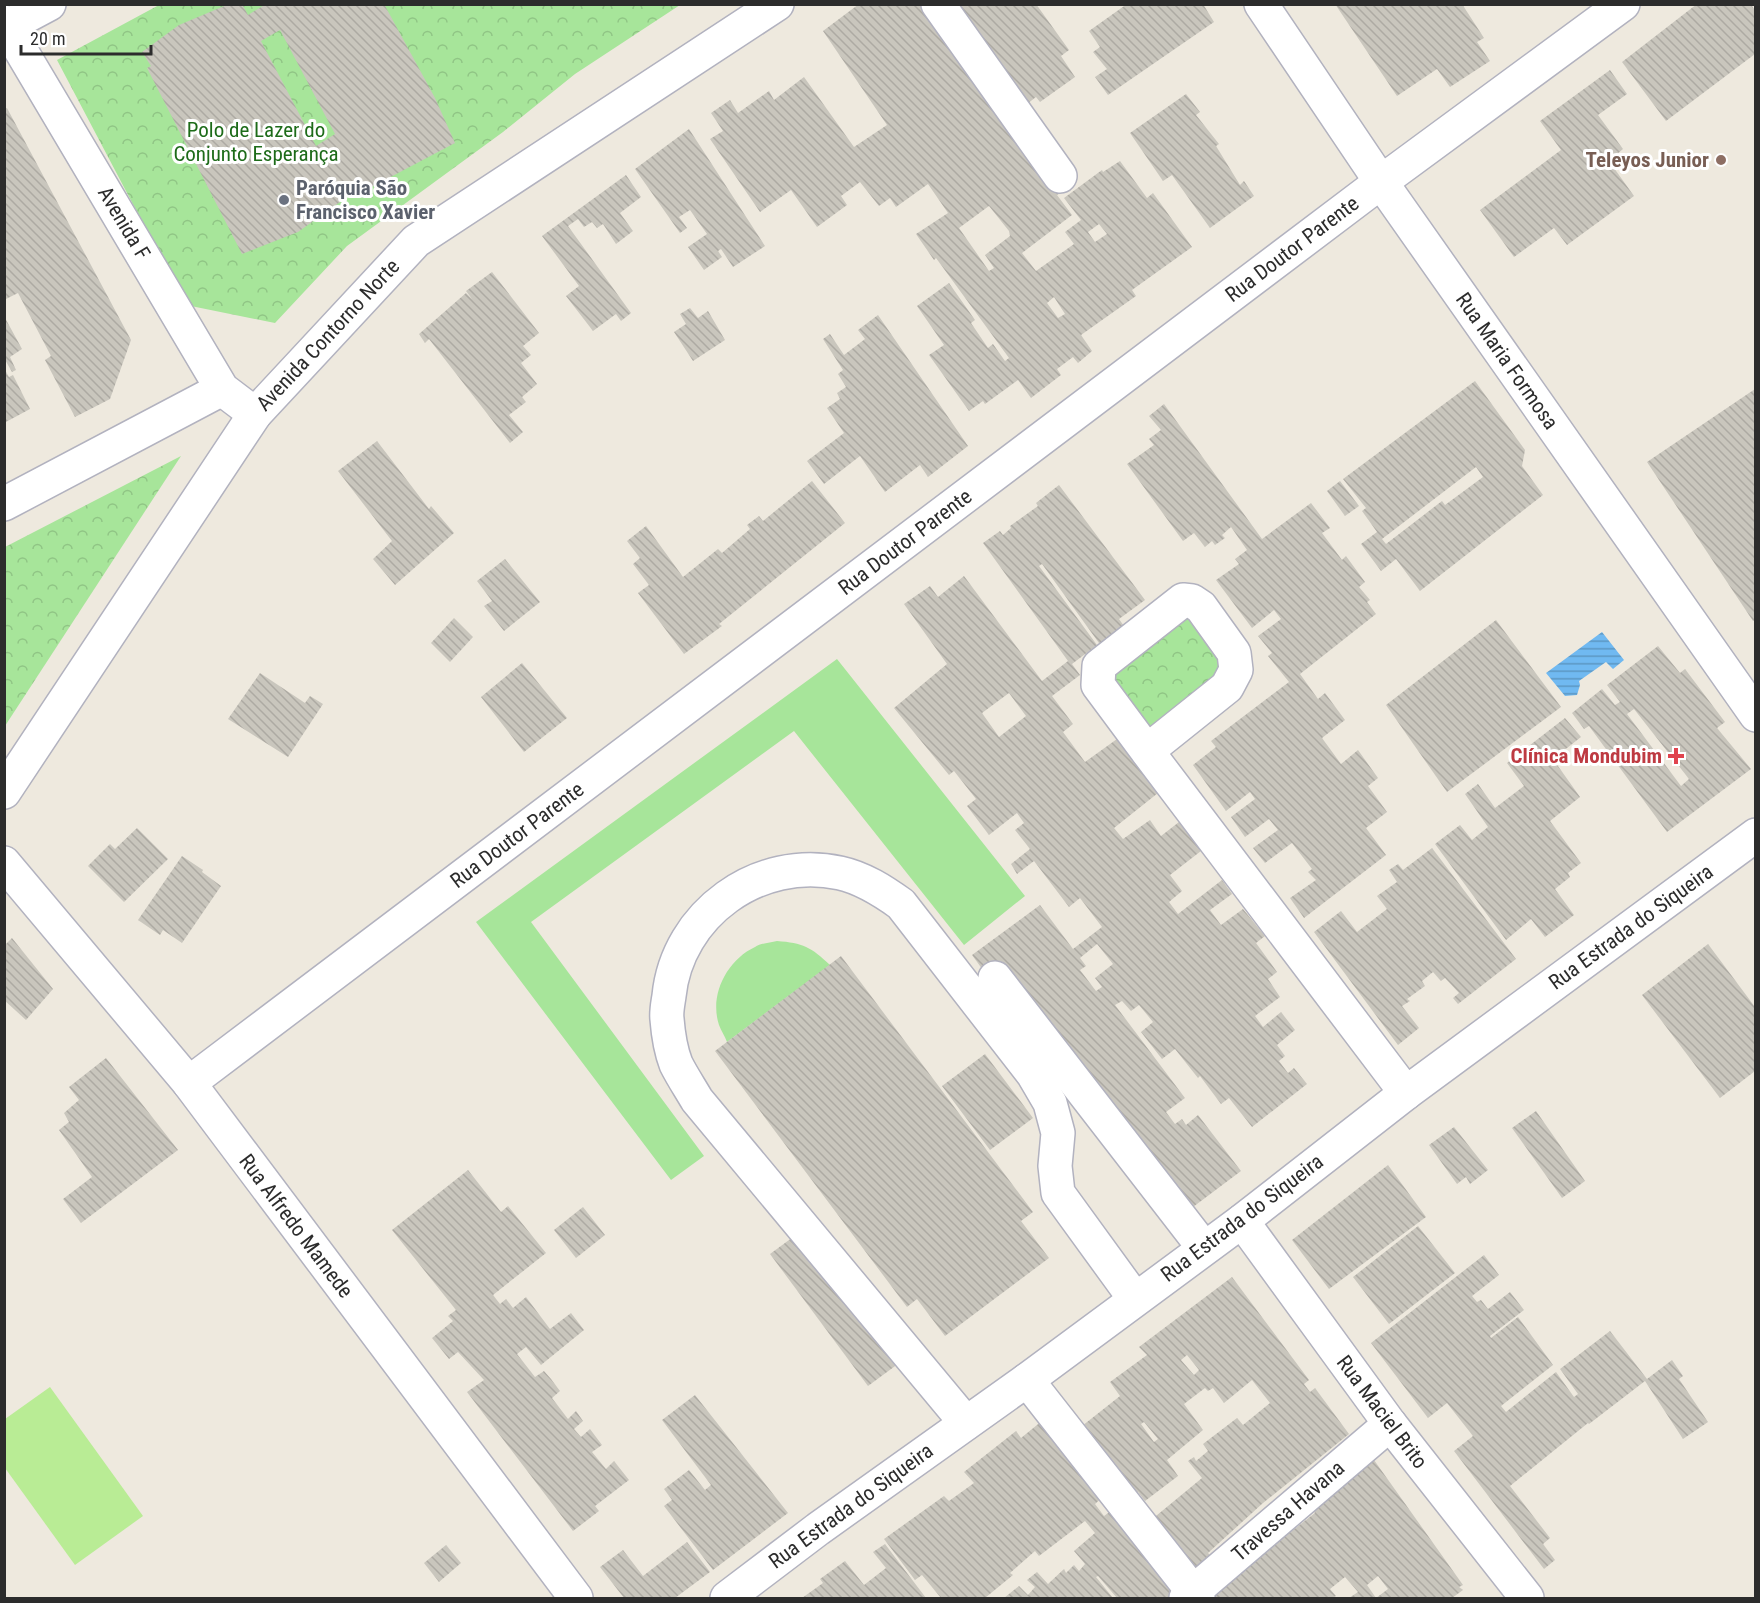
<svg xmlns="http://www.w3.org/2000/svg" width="1760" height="1603" viewBox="0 0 1760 1603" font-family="'Roboto Condensed',sans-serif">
<defs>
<pattern id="forest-crowns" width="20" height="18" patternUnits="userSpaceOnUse" patternTransform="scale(1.5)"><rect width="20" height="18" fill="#a7e59a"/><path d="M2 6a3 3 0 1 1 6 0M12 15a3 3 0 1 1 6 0" fill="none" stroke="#90c585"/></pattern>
<pattern id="water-rules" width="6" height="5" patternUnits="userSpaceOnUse" patternTransform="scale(1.5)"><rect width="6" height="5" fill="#70b9f1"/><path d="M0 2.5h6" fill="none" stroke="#5c97c3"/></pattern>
<pattern id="building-back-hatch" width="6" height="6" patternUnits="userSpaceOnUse" patternTransform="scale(1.5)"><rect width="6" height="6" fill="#c9c6bd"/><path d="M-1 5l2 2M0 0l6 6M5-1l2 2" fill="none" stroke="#adaaa3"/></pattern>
</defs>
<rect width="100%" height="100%" fill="#eee9de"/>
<!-- forest -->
<g fill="url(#forest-crowns)">
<path d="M159,5H680L575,74L503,132L347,246L275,323L186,305L57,60Z"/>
<path d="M181,456L5,726V547Z"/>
<path d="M1187,610L1232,671L1150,738L1104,673Z"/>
</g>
<!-- garden -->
<g fill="#a7e59a">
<path d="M837,659L1025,896L964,945L794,731L531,922L704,1156L671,1180L476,922Z"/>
<path d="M777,941C803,943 811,947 830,965L727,1042C725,1036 721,1031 719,1025C709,995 727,960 755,947C761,943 770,943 777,941Z"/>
</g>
<!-- pitch -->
<path fill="#b9ec95" d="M50,1387L143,1516L75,1565L5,1468V1419Z"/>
<!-- water -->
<path fill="url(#water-rules)" d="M1602,632L1624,660L1613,669L1606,662L1579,681L1580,685L1577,695L1565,696L1546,673Z"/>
<!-- building -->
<g fill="url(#building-back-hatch)" fill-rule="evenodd">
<path d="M229,4H242L248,15L266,4H384L435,98L455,143L366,190L364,185L298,232L242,254L147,68L151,66L142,52L179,25ZM280,30L335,134L316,146L261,41Z"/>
<path d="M859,4H928L1057,188L1060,193L1057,195L1072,215L1022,253L1036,271L1074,244L1065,232L1081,220L1064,198L1102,170L1103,172L1120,161L1147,198L1153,193L1192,247L1132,290L1136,296L1081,335L1092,351L1078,363L1073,357L1057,369L1061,375L1031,398L1018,380L985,404L983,401L969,411L929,355L944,345L917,306L949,283L975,320L971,323L988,348L993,344L1005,361L1009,358L936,258L934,260L916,234L948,213L928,184L896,207L890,198L879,206L860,182L841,196L847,205L817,227L791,190L760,212L710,139L723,131L711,113L730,100L738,113L769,91L774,100L804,77L854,147L887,125L823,31ZM989,206L1009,231L1010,236L985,255L994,268L989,271L959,228ZM1099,224L1107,234L1095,242L1088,232ZM1054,297L1065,314L1058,318L1047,303Z"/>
<path d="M942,4H1036L1069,50L1061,56L1075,77L1040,102L1036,97L1018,111Z"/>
<path d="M1127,4H1203L1214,22L1108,95L1095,77L1107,69L1093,52L1100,47L1089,31Z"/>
<path d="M1335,4H1462L1484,38L1477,42L1490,61L1450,87L1437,69L1397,96Z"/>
<path d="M1697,4H1751L1755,11V54L1666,121L1622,62Z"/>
<path d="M1610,70L1627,94L1598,115L1623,149L1609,161L1634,196L1567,245L1554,228L1514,257L1480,210L1561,150L1540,121Z"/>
<path d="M1186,94L1200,112L1196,115L1219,144L1216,146L1240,185L1244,181L1254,196L1210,228L1172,175L1163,181L1130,133Z"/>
<path d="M7,108L131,340L110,399L75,417L45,360L51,356L18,293L4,300V109Z"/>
<path d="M689,129L765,246L733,267L721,249L718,251L722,257L704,270L688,247L707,234L690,210L679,217L687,228L680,233L635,169Z"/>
<path d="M626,175L641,197L620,213L633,231L616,244L603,224L597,228L592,222L584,227L578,219L568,226L631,313L621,321L616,314L593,331L566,296L579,286L542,236Z"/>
<path d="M492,272L539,333L523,346L531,355L521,363L537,384L522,397L526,402L509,415L523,432L510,443L429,339L425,343L419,334L466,293L472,299L466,291Z"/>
<path d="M690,308L698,318L708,311L725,340L693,361L674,332L686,324L680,314Z"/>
<path d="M878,315L968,446L928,477L920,465L885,492L860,456L824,484L807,461L844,433L827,408L840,399L837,393L846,387L838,374L843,370L823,339L830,334L844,355L865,339L858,330Z"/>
<path d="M4,316L22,349L10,357L16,370L12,372L4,358Z"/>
<path d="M4,368L9,377L13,375L30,409L4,423Z"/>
<path d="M1475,381L1525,450L1522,466L1543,495L1420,591L1396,559L1381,571L1361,544L1377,532L1362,511L1366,508L1343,479ZM1476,467L1483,477L1445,505L1442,501L1386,544L1382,539Z"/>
<path d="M1755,389V620L1753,621L1647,462Z"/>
<path d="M1164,404L1262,539L1311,503L1330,528L1322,533L1342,560L1346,556L1365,582L1359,587L1370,600L1367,602L1376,614L1300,674L1318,699L1325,693L1345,720L1322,738L1341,764L1358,750L1378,778L1368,786L1387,812L1366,828L1386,855L1304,918L1290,898L1316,880L1308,872L1312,869L1292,843L1265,863L1253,848L1278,830L1269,819L1245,837L1231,817L1255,799L1250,792L1226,811L1193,765L1216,747L1211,741L1289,682L1268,656L1272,653L1258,636L1281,619L1274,610L1252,628L1216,580L1239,564L1235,559L1247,550L1231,527L1222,535L1225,538L1215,545L1212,541L1205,547L1194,533L1183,541L1127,464L1154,445L1149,439L1161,430L1149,416Z"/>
<path d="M377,441L429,509L431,506L454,533L395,585L373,559L392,541L338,471Z"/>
<path d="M812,481L845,523L719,624L722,626L684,654L638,593L649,585L633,564L640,558L627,541L646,526L683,577L718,549L722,553L750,529L747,525L759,516L763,521Z"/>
<path d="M1340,481L1359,506L1345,516L1327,491Z"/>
<path d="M1059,485L1145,600L1119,619L1128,632L1104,650L1042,564L1039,566L1097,645L1072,664L1080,675L1052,696L1073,724L1063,732L1085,762L1117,739L1158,793L1114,828L1123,839L1150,820L1161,836L1179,822L1201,851L1170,875L1182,891L1169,902L1178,914L1222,880L1232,894L1210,910L1221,925L1243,909L1265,936L1256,943L1277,972L1268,979L1280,997L1255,1016L1263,1027L1281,1012L1295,1030L1277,1045L1285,1056L1279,1061L1288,1073L1294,1068L1307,1084L1252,1127L1229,1098L1221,1104L1200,1076L1198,1078L1175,1049L1162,1059L1141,1032L1153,1022L1139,1005L1131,1011L1122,1001L1115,1005L1185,1098L1166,1112L1175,1124L1182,1119L1186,1125L1198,1115L1241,1171L1189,1210L988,977L972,955L1040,905L1073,949L1102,927L1080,898L1069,907L1034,861L1017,874L1011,864L1030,849L1015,830L1024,823L1017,813L989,835L967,806L976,799L954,771L949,775L894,708L947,664L904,604L930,586L938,597L964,576L1042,681L1068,661L983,543L1000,531L1003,535L1011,528L1010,526L1038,506L1036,503ZM1009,693L1026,716L999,737L982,713ZM1097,944L1113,964L1095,978L1102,987L1096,991L1080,970L1086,966L1080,958Z"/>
<path d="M505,559L540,602L504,631L484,606L492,601L477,581Z"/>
<path d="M454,618L473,637L450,662L431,643Z"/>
<path d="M1496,620L1561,707L1447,792L1386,705Z"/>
<path d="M1658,646L1680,673L1685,669L1725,722L1717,728L1751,769L1667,832L1589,726L1584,729L1572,713L1602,689L1615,705L1620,702L1607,685ZM1634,709L1689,779L1681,786L1627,714Z"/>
<path d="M522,663L567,718L524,752L481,697Z"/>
<path d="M260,673L305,703L310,696L323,704L288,757L228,719Z"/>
<path d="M1565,718L1581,737L1553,759L1580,797L1550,821L1581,863L1568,873L1570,877L1555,889L1574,915L1545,937L1531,919L1506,940L1435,844L1460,825L1472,840L1488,827L1465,794L1478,784L1495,808L1524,786L1507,763Z"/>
<path d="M137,828L168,859L124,902L88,866L110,844L115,849Z"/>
<path d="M1432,848L1516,959L1458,1004L1453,998L1459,993L1445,978L1441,981L1433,972L1422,981L1425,986L1407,999L1410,1001L1402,1006L1419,1028L1398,1045L1314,932L1341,911L1357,932L1387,909L1377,896L1397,882L1389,870L1398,864L1403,870Z"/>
<path d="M182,856L203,870L202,872L221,886L182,943L163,930L160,935L138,920Z"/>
<path d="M12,938L53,989L26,1020L4,1000V946Z"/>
<path d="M1708,944L1755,1007V1071L1720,1098L1642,995Z"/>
<path d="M841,956L1033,1212L1021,1221L1049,1258L945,1336L917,1299L907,1307L715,1051Z"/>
<path d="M985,1054L1033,1118L990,1150L942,1086Z"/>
<path d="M106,1058L178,1150L81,1223L63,1199L92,1177L59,1130L69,1122L64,1113L79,1100L69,1087Z"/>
<path d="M1536,1111L1585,1181L1562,1198L1512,1128Z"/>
<path d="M1454,1127L1488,1170L1470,1184L1466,1177L1457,1184L1429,1145Z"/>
<path d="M1388,1165L1426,1217L1329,1289L1292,1240Z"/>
<path d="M468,1170L501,1212L508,1206L546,1253L493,1295L500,1304L506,1299L513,1308L526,1297L550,1329L571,1313L584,1330L541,1365L526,1347L517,1354L535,1377L544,1371L551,1379L560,1391L552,1398L568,1419L576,1411L583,1421L574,1429L581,1437L590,1429L602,1445L592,1452L606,1469L614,1461L629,1480L595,1506L599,1511L573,1531L467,1392L484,1380L458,1352L449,1359L432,1338L453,1321L448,1316L456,1310L392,1230Z"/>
<path d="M583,1207L605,1235L576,1258L554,1230Z"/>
<path d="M1418,1226L1455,1273L1389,1324L1353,1277Z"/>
<path d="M804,1229L902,1361L868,1386L770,1254Z"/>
<path d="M1484,1255L1499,1275L1472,1296L1477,1302L1481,1300L1488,1309L1510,1292L1524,1310L1490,1336L1491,1338L1518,1317L1553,1365L1501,1406L1506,1412L1556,1372L1574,1397L1578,1394L1560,1369L1610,1331L1647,1379L1672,1360L1683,1376L1679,1379L1708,1422L1683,1439L1645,1381L1589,1424L1588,1423L1510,1486L1550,1538L1543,1544L1555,1560L1544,1569L1454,1451L1473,1436L1447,1403L1428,1418L1371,1343Z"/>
<path d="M1232,1277L1309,1380L1304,1384L1310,1392L1315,1388L1349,1434L1263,1503L1208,1553L1211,1556L1188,1577L1145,1525L1202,1478L1188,1461L1194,1457L1196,1461L1208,1451L1203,1444L1237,1418L1243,1425L1270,1403L1252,1380L1224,1403L1213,1388L1208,1391L1205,1388L1184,1404L1203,1430L1167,1460L1178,1476L1145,1501L1138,1492L1136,1494L1082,1426L1120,1396L1110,1382L1147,1355L1139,1347ZM1187,1355L1199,1370L1194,1375L1181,1360ZM1144,1422L1158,1439L1154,1442L1141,1424Z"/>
<path d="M695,1395L788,1513L713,1570L664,1506L672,1500L664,1489L689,1470L705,1490L711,1485L662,1420Z"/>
<path d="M1048,1416L1106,1494L1095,1504L1104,1516L1115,1508L1178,1590L1167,1598H1117L1098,1576L1096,1577L1113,1598H1004L1019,1586L1028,1595L1035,1587L1027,1580L1037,1572L1048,1584L1064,1569L1066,1573L1074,1565L1079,1571L1085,1564L1074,1551L1095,1533L1085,1521L1039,1556L1035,1551L1010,1573L1013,1575L985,1598H941L922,1575L915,1580L884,1539L944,1496L949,1501L974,1483L964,1472L1016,1431L1021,1438Z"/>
<path d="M1369,1453L1463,1585L1459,1587L1463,1590L1452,1598H1349L1358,1592L1345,1577L1330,1589L1336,1596L1332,1598H1209L1286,1532L1288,1534L1315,1513L1310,1506ZM1378,1576L1388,1589L1376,1598L1367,1585Z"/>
<path d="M687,1542L710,1572L675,1598H624L600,1567L623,1550L643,1576Z"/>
<path d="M885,1544L926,1598H802L823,1583L820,1579L845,1561L864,1585L886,1568L873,1552Z"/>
<path d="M446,1545L461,1563L439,1582L424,1563Z"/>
</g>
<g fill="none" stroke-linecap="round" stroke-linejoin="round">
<defs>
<g id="minor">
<path d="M938,4L1060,176"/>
<path d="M1261,4L1381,182L1756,715"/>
<path d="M4,22L222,389L255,414"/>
<path d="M4,28L49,4"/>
<path d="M4,504L222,389"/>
<path d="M1147,751L1098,685L1099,666L1183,600L1192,601L1201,607L1234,653L1236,670L1227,687L1147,751L1406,1093"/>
<path d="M4,792L255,414L416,241L777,4"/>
<path d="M4,863L189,1083L576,1598"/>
<path d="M995,978L1204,1248"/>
<path d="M189,1083L1381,182L1623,4"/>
<path d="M1242,1221L1390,1424L1527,1598"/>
<path d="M1027,1380L1198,1598"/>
<path d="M966,1423L697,1100C690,1088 682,1076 676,1064C671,1051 668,1032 667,1019C666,1012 668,1003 669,996C677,914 759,855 840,873C863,878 883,891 901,904L1033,1074L1050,1103L1058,1133L1055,1166L1058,1193L1135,1299"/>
<path d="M727,1598L818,1529L1027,1380L1242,1221L1406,1093L1756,835"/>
<path d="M1186,1598L1390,1424"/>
</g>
</defs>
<!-- minor casing -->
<use href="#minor" stroke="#b2b2bf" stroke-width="36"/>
<!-- minor -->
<use href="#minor" stroke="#fff" stroke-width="33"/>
</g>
<!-- markers -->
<circle fill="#8d6e63" stroke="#fff" stroke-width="2" cx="1721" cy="160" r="6"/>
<circle fill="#6b7280" stroke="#fff" stroke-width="2" cx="284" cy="200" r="6"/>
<path fill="#e0444e" stroke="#fff" stroke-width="2" d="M1673 747h6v6h6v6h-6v6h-6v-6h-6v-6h6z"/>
<g text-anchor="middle" stroke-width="6" stroke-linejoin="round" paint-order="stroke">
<!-- park labels -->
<g font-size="21" fill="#1d6b19" stroke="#fff">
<text x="256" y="137">Polo de Lazer do<tspan x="256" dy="24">Conjunto Esperança</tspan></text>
</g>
<!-- education labels -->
<g font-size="21" font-weight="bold" fill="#785e54" stroke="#fff" text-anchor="end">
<text x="1709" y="167">Teleyos Junior</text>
</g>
<!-- worship labels -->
<g font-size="21" font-weight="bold" fill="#5b616d" stroke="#fff" text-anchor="start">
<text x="296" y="195">Paróquia São<tspan x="296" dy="24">Francisco Xavier</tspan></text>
</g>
<!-- street labels -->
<g font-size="21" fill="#2c2c2c" stroke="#fff">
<text transform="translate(124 223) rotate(59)" y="7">Avenida F</text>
<text transform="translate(1292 249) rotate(-37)" y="7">Rua Doutor Parente</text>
<text transform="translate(328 335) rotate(-47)" y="7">Avenida Contorno Norte</text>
<text transform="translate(1507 361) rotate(55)" y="7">Rua Maria Formosa</text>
<text transform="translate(905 542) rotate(-37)" y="7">Rua Doutor Parente</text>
<text transform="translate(517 835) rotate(-37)" y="7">Rua Doutor Parente</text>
<text transform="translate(1631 927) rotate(-36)" y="7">Rua Estrada do Siqueira</text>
<text transform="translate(1242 1218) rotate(-37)" y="7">Rua Estrada do Siqueira</text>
<text transform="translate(296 1226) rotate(53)" y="7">Rua Alfredo Mamede</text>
<text transform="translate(1382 1412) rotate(53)" y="7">Rua Maciel Brito</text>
<text transform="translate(851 1506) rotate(-36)" y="7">Rua Estrada do Siqueira</text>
<text transform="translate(1288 1511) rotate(-41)" y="7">Travessa Havana</text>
</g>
<!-- health labels -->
<g font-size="21" font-weight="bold" fill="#be3a42" stroke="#fff" text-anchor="end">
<text x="1662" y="763">Clínica Mondubim</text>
</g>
</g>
<!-- border -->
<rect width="1760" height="1603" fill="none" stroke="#2c2c2c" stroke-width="12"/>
<!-- scale -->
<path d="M21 45v9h130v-9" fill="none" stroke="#2c2c2c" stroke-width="3"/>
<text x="30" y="45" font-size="18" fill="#2c2c2c" stroke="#ffffff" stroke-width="4.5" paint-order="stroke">20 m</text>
</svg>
